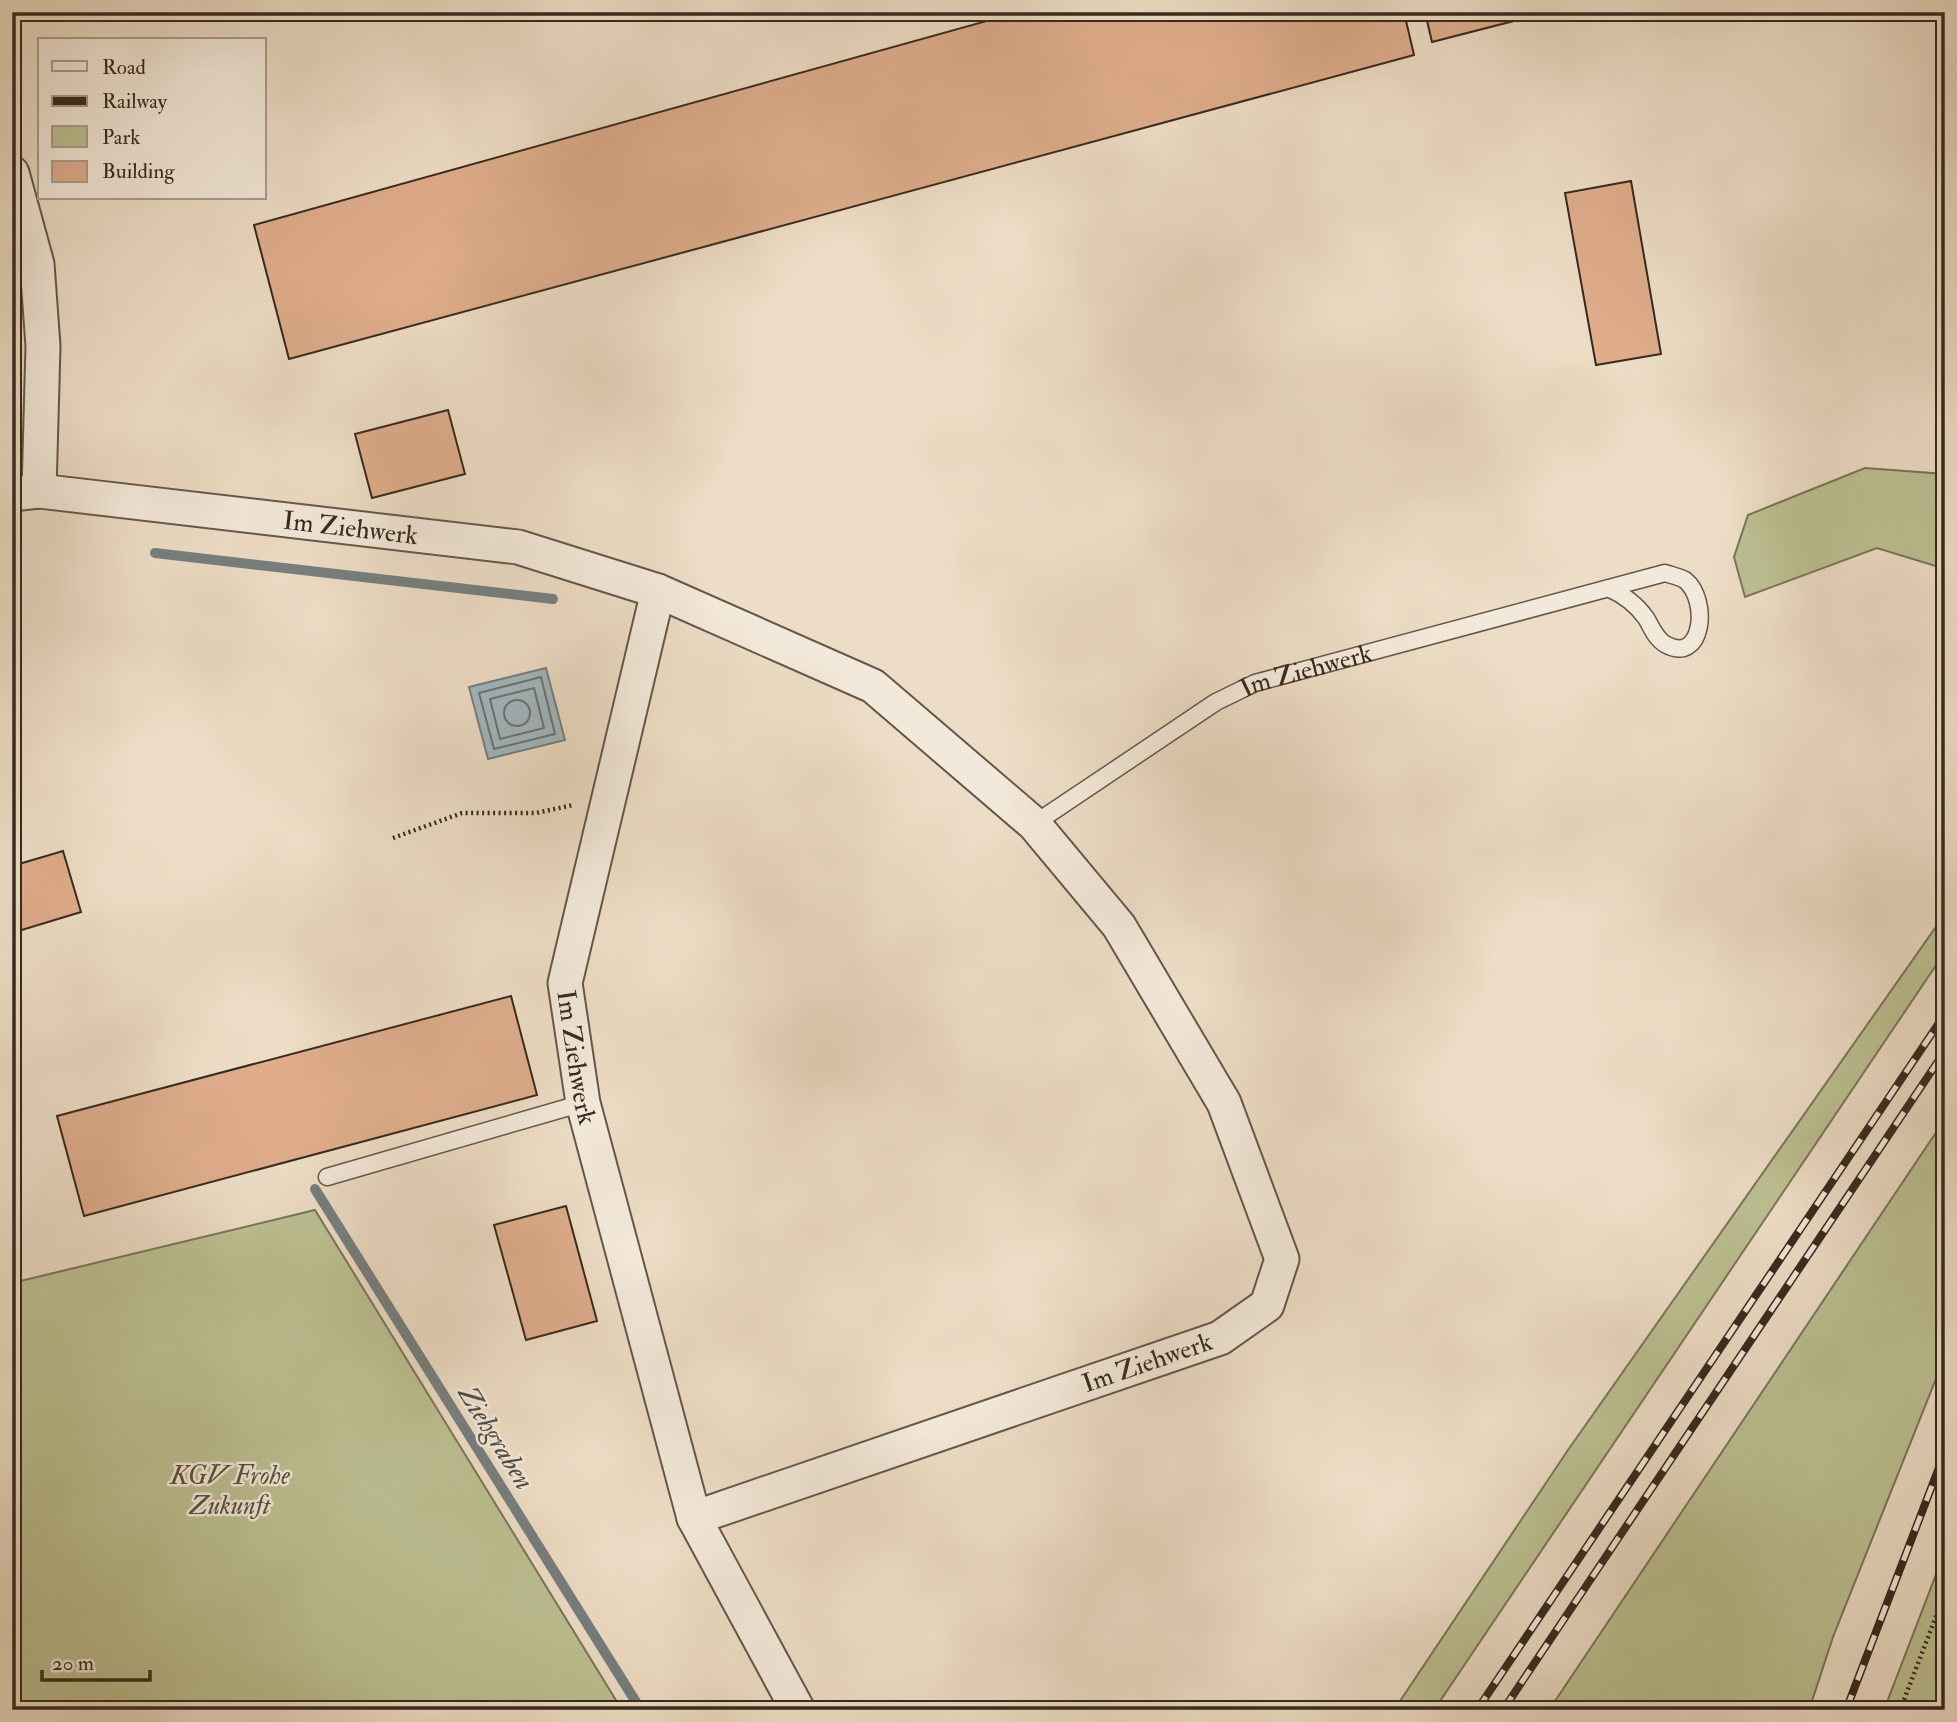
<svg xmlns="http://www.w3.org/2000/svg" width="1957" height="1722" viewBox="0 0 1957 1722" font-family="'IM FELL Double Pica',serif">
<rect width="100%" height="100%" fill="#edddc6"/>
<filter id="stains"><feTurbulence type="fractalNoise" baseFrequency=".00286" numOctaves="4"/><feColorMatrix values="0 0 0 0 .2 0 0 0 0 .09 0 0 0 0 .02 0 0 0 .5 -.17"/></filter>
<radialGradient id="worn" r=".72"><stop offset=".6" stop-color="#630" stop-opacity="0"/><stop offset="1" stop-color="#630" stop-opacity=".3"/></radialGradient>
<!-- green -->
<g fill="#bcc093" stroke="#797559" stroke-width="2">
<path d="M1865,468L1945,474V569L1877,548L1745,597L1734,557L1748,515Z"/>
<path d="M1945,914V952L1434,1710H1394L1568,1450Z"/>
<path d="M1945,1119V1356L1833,1637L1809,1710H1549Z"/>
<path d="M315,1210L622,1710H12V1283Z"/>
<path d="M1945,1551V1710H1884Z"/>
</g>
<!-- water -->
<path fill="#a0b8c1" stroke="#767f80" stroke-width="2" d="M546,668L565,740L488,759L469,687Z"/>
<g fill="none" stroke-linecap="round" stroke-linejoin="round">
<!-- shore -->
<g stroke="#6b7170" stroke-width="2">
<path d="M541,677L555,734L494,749L479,693Z"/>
<path d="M534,688L544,728L500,739L490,699Z"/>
<circle cx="517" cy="713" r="13"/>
</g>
<!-- stream -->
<g stroke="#767f80" stroke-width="10">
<path d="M155,553L553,599"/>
<path d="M315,1189L641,1710"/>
</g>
</g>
<!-- building -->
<g fill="#dfad8c" stroke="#362a1f" stroke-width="2">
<path d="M1019,12H1404L1414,55L289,359L254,225Z"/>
<path d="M1425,12H1549L1432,42Z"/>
<path d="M1631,181L1661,354L1596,365L1565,193Z"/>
<path d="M448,410L465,474L372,498L355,434Z"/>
<path d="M63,851L81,912L12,933V866Z"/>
<path d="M511,996L537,1095L84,1216L57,1116Z"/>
<path d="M566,1206L597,1321L526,1340L494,1225Z"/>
</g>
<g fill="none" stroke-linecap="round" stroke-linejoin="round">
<defs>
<g id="lane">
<path id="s1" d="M1034,824L1216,702L1255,683L1665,573C1671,575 1680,577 1685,580C1710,600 1703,666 1665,644C1655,638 1651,626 1646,618C1636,604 1624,595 1608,588"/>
<path d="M327,1177L583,1103"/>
</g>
<g id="street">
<path d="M12,173L37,264L43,346L39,491"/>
<path id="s2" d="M12,494L39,491L518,547L658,591L873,686L1034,824L1119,926L1224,1103L1282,1259L1267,1305L1220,1338L694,1518"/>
<path id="s3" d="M658,591L565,983L583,1103L694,1518L798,1710"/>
</g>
</defs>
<!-- lane casing -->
<use href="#lane" stroke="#645749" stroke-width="19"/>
<!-- street casing -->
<use href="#street" stroke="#645749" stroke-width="37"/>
<!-- path -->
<g stroke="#362a1f" stroke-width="4.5" stroke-dasharray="2 3.5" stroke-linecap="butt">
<path d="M393,838L462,813H536L573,805"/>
<path d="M1900,1710L1945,1593"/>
</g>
<!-- lane -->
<use href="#lane" stroke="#f3e9da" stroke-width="16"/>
<!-- street -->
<use href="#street" stroke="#f3e9da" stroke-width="33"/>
<defs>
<g id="rail">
<path d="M1477,1710L1945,1014"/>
<path d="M1503,1710L1945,1051"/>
<path d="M1846,1710L1945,1452"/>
</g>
</defs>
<!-- rail casing -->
<use href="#rail" stroke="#362a1f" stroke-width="8"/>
<!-- rail -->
<use href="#rail" stroke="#f3e9da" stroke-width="5" stroke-dasharray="16" stroke-linecap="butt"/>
</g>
<g text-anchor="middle" stroke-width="5" stroke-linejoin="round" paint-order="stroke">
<!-- street labels -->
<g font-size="26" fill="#362a1f" stroke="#f3e9da">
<text dy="9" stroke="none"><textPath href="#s2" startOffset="341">Im Ziehwerk</textPath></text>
<text dy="9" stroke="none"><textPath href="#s1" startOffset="315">Im Ziehwerk</textPath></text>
<text dy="9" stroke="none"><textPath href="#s3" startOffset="478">Im Ziehwerk</textPath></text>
<text transform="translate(1147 1362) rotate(-19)" y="9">Im Ziehwerk</text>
</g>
<!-- park labels -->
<g font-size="26" font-style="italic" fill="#58503c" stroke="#f3e9da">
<text x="230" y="1484">KGV Frohe<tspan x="230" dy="30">Zukunft</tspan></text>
</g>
<!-- water labels -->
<g font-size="28" font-style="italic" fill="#504e48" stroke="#f3e9da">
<text transform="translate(497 1437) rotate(58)" y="10">Ziehgraben</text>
</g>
</g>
<!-- margin -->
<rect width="1957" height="1722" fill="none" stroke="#edddc6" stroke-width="42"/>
<rect x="14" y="14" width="1929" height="1694" fill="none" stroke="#362a1f" stroke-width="3.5"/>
<rect x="21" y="21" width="1915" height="1680" fill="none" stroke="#362a1f" stroke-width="2"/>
<!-- legend -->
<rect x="38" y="38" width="228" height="161" fill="#f3e9da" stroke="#a79d8f" stroke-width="2"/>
<rect x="52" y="61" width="35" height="10" fill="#f3e9da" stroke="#a79d8f" stroke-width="2"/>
<text x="102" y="74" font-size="21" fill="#362a1f">Road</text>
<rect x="52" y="96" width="35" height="10" fill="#362a1f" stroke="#a79d8f" stroke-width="2"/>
<text x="102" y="108" font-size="21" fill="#362a1f">Railway</text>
<rect x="52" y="126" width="35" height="21" fill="#bcc093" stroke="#a79d8f" stroke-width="2"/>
<text x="102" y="144" font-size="21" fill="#362a1f">Park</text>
<rect x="52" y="161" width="35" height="21" fill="#dfad8c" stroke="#a79d8f" stroke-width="2"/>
<text x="102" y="178" font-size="21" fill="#362a1f">Building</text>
<!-- scale -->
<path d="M42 1670v10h108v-10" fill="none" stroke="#362a1f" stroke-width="3.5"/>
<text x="52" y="1670" font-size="21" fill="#362a1f" stroke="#f3e9da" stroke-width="5" paint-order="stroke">20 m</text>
<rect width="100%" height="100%" filter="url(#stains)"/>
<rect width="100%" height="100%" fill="url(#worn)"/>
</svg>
